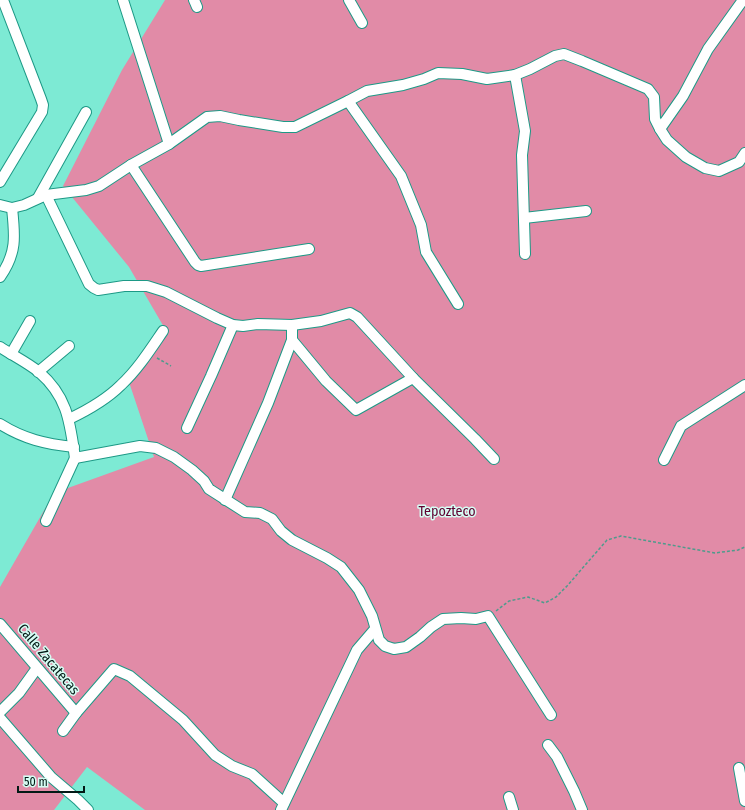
<svg xmlns="http://www.w3.org/2000/svg" width="745" height="810" viewBox="0 0 745 810" font-family="'Fira Sans Condensed',sans-serif">
<rect width="100%" height="100%" fill="#7dead4"/>
<!-- green -->
<path fill="#e18ba7" d="M165,0H745V810H145L87,767L54,810H0V587L54,493L154,457L129,382L168,334L129,267L63,186L122,70Z"/>
<g fill="none" stroke-linecap="round" stroke-linejoin="round">
<defs>
<g id="minor">
<path d="M123,0L169,144"/>
<path d="M194,0L197,7"/>
<path d="M349,0L362,23"/>
<path d="M515,75L525,131L522,155L525,254"/>
<path d="M348,101L401,176L421,225L426,252L458,304"/>
<path d="M660,129L683,96L708,49L743,0"/>
<path d="M131,165L195,262L198,265L201,266L309,249"/>
<path d="M0,182L42,112L43,105L41,99L3,0"/>
<path d="M46,195L89,284L94,288L98,290L124,286H147L166,292L217,318L233,325L243,326L258,324L292,325L321,321L350,313L357,317L413,378L475,439L494,459"/>
<path d="M38,198L86,112"/>
<path d="M0,205L12,208L24,205L46,195L86,190L99,186L131,165L169,144L207,117L220,116L239,120L283,127H295L348,101L367,91L403,85L424,79L438,73L462,74L487,79L515,75L530,69L555,56L564,54L582,61L648,89L654,97L655,119L660,129L667,140L686,157L705,168L719,171L739,162L745,153"/>
<path d="M524,218L586,211"/>
<path d="M0,277C17,253 15,236 12,208"/>
<path d="M292,325V340L326,381L356,410L413,378"/>
<path d="M0,347C12,355 28,363 39,372C68,397 70,423 75,458"/>
<path d="M11,354L30,321"/>
<path d="M38,372L69,346"/>
<path d="M69,419C88,410 106,400 121,385C138,369 150,350 163,331"/>
<path d="M0,424C24,439 45,444 74,447"/>
<path d="M187,428L211,376L233,325"/>
<path d="M75,458L140,446L156,448L174,457L192,470L204,481L209,489L245,512L260,513L272,519L281,531L292,540L327,558L341,567L359,590L372,616L379,640L385,646L394,649L406,647L420,637L431,627L443,619L461,618L476,619L488,616L551,715"/>
<path d="M664,460L681,426L745,385"/>
<path d="M225,500L268,403L292,340"/>
<path d="M46,521L75,458"/>
<path d="M0,624L76,713"/>
<path d="M0,712L19,693L37,668"/>
<path d="M0,718L51,777L78,800L88,810"/>
<path d="M63,731L76,713L114,669L130,676L183,720L215,755L232,766L252,774L284,803"/>
<path d="M548,745L557,757L574,791L582,810"/>
<path d="M739,768L745,801"/>
<path d="M509,797L513,810"/>
<path d="M281,810L357,650L375,629"/>
</g>
</defs>
<!-- minor casing -->
<use href="#minor" stroke="#1d9986" stroke-width="12"/>
<!-- path -->
<g stroke="#4e9b8c" stroke-width="1.5" stroke-dasharray="3 2" stroke-linecap="butt">
<path d="M157,358L171,366"/>
<path d="M496,611L509,601L528,597L545,603L556,597L567,586L607,540L621,536L715,553L738,550L745,547"/>
</g>
<!-- minor -->
<use href="#minor" stroke="#fff" stroke-width="10"/>
</g>
<g text-anchor="middle" stroke-width="3" stroke-linejoin="round" paint-order="stroke">
<!-- park labels -->
<g font-size="14" fill="#600030" stroke="#d6fdf4">
<text x="447" y="516">Tepozteco</text>
</g>
<!-- street labels -->
<g font-size="14" fill="#021915" stroke="#d6fdf4">
<text transform="translate(49 659) rotate(50)" y="5">Calle Zacatecas</text>
</g>
</g>
<!-- scale -->
<path d="M18 786v6h66v-6" fill="none" stroke="#021915" stroke-width="2"/>
<text x="24" y="786" font-size="12" fill="#021915" stroke="#d6fdf4" stroke-width="3" paint-order="stroke">50 m</text>
</svg>
